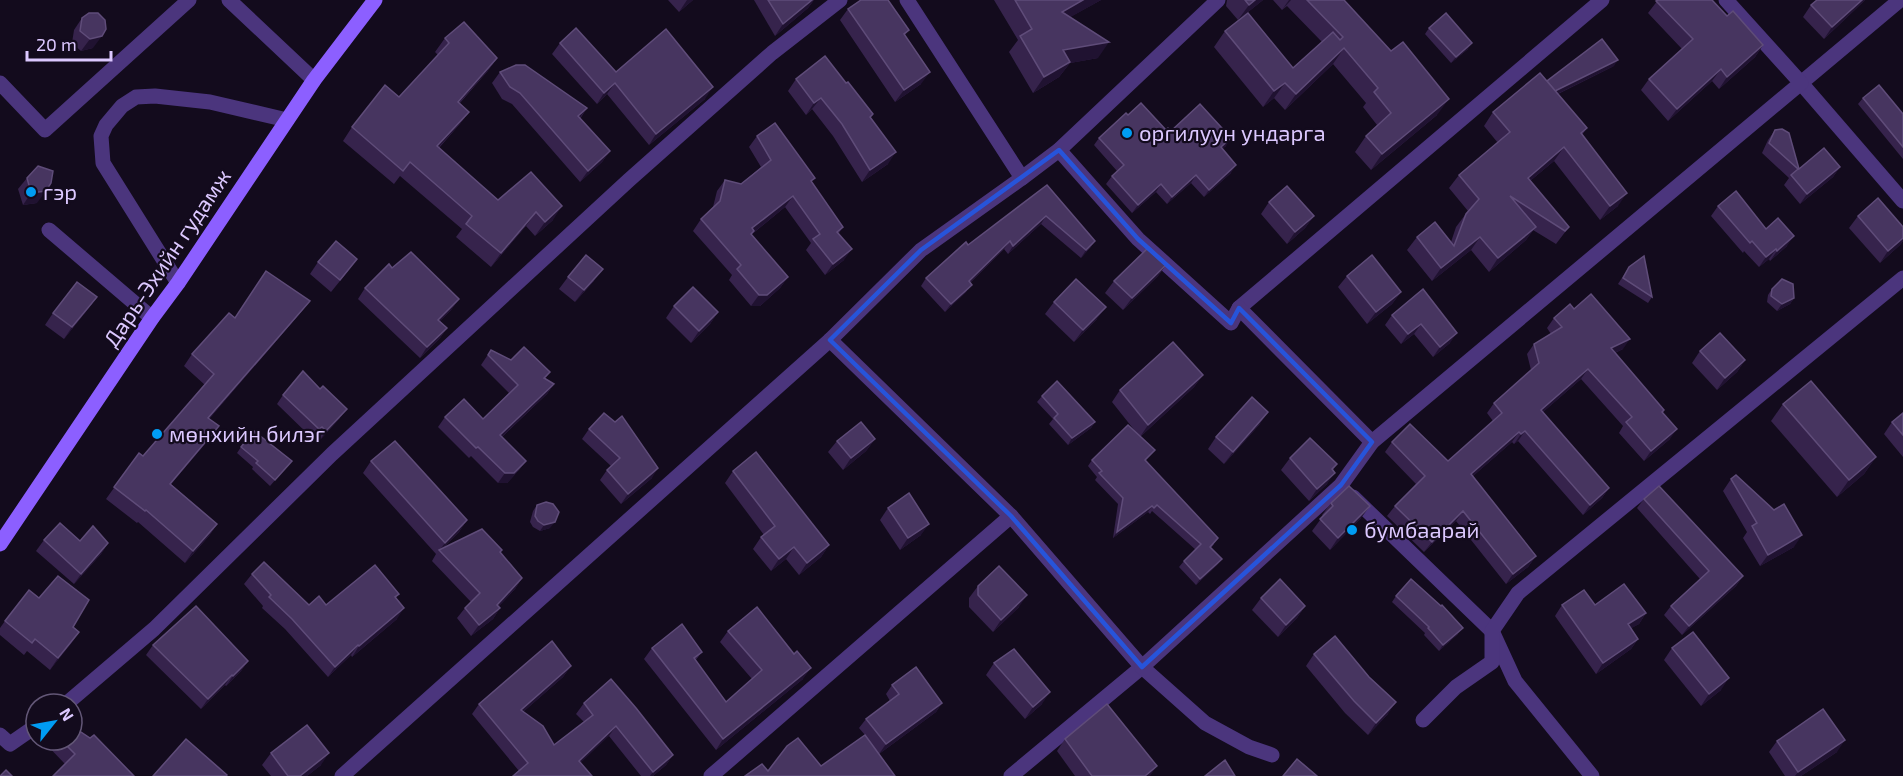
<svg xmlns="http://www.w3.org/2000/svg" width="1903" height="776" viewBox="0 0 1903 776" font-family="'Exo 2',sans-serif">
<rect width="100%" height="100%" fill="#130b1d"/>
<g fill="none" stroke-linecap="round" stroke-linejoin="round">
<!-- lane -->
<g stroke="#4b357d" stroke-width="15">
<path d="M49,230L152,318"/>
<path d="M178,283L103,163L101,136L106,125L122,106L136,97L155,96L210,102L287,120"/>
</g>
<!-- street -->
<g stroke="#4b357d" stroke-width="15">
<path d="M229,0L314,80"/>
<path d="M1900,0L1801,83L1903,201"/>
<path d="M0,83L45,130L189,0"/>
<path d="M1059,150L1138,239L1231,323L1239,308L1602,0"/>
<path d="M1022,178L1059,150L1218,0"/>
<path d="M1239,308L1372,442"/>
<path d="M830,340L1011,516L1142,667L1011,776"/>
<path d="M1353,497L1492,631L1515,681L1592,776"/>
<path d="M66,704L154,629L332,454L629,180L772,53L840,0"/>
<path d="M1423,720L1456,687L1492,662V631L1518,593L1903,278"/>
<path d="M0,735L10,744L36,726"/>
<path d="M1272,755L1249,747L1205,723L1142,667L1341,485L1372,442L1801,83L1726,0"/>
<path d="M342,776L830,340L921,250L1022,178L907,0"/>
<path d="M711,776L1011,516"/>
</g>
<!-- secondary -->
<path stroke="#8c5fff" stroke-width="15" d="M0,544L152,318L178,283L314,80L375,0"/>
</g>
<!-- wall -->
<g fill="#36234c">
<path d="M668,0H693L679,12Z"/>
<path d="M754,0H814L808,8L775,36Z"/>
<path d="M994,0H1101L1070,17L1098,58L1070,63L1059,77L1033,93L1009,52L1018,40Z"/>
<path d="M1227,0H1263L1238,20L1226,6Z"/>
<path d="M1273,0H1344L1437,115L1371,170L1355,152L1366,136L1377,125L1363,107L1366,103L1333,64L1285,110L1274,98L1263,107L1214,47L1225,31L1293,68L1322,42L1287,6L1282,10Z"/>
<path d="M1658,0L1727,16L1763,45L1755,57L1719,89L1712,81L1668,121L1641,90L1649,79L1682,49L1648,13Z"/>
<path d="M1817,0H1865L1862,3L1824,39L1803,17L1811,5Z"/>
<path d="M848,9L909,30L905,35L921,84L895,102L840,20Z"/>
<path d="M82,18L93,48L81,51L72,43L74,30Z"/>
<path d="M1429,28L1468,49L1451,63L1425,34Z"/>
<path d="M445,38L497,58L487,72L460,103L469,112L459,125L439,148L498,200L531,172L553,220L535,236L526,226L491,267L456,237L462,229L400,176L394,184L343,141L352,127L399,97L438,55L435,52Z"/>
<path d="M560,43L616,72L705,99L649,145L607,94L597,104L552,54Z"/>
<path d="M1614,66L1558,94L1587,128L1582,135L1618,206L1600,220L1554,161L1530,181L1569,227L1556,244L1533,230L1526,240L1489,272L1471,250L1432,281L1407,250L1417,237L1451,242L1456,227L1468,211L1449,188L1459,175L1498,143L1484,126L1493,112L1547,81Z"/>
<path d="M500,72L587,108L580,119L610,151L602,162L580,182L512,104L502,99L492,83Z"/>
<path d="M796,79L846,83L873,115L870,118L888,164L862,182L833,136L812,109L806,115L788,91Z"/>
<path d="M1863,98L1903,114V159L1858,104Z"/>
<path d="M1166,130L1226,146L1222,149L1231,173L1204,197L1191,183L1167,204L1156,192L1132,213L1106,184L1112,176L1117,171L1094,145L1099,138Z"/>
<path d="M1775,130L1799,169L1840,167L1833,177L1800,204L1784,185L1789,178L1762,153L1768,140Z"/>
<path d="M757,136L812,183L843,227L839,233L844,260L825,275L806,250L811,243L785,207L751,235L788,277L780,288L760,306H751L729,280L732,275L693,231L701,219L713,207L717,191L725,180L741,184L761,167L749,147Z"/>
<path d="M27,178L37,203L23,205L18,189Z"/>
<path d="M1047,185L1095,241L1090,248L1081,258L1041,224L1008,254L1004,249L970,283L966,292L945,312L921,286L926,278Z"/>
<path d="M1269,202L1314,216L1305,228L1287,244L1261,214Z"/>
<path d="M1718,206L1766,229L1787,246L1770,261L1769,259L1759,267L1744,251L1743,253L1711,216Z"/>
<path d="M1858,216L1903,227V241L1900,245L1880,263L1849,228Z"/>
<path d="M318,262L348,271L331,292L310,274Z"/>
<path d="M1166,265L1158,276L1123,310L1105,293L1114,281Z"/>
<path d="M1629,267L1652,297L1648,303L1618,284Z"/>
<path d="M392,268L459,299L451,310L440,321L447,328L440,338L420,358L358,299L365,288Z"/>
<path d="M1347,276L1401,292L1392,304L1367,324L1338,287Z"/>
<path d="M568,277L594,281L575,302L559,289Z"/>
<path d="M1423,289L1450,343L1433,357L1414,334L1401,344L1385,325L1392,315Z"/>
<path d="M1772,289L1794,298L1790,304L1777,311L1767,302L1768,295Z"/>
<path d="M97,297L88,309L64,339L45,325L53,313Z"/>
<path d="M310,301L301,312L209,419L210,438L171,484L217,524L209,536L185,563L138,522L137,523L106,499L139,453L143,456L205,385L184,366L192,354L234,317Z"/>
<path d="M1054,302L1097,319L1074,342L1045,314Z"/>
<path d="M674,306L718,312L710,324L691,343L666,318Z"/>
<path d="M1574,309L1623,349L1615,353L1664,410L1663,413L1670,439L1644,461L1619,433L1623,426L1581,379L1543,412L1609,488L1602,498L1583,515L1518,441L1514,444L1512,442L1473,476L1536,556L1528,567L1506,584L1456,521L1424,552L1387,516L1395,506L1416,484L1385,452L1392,442L1448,461L1493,421L1487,413L1494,403L1531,370L1527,354L1534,344L1551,334L1547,328L1554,318Z"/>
<path d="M491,350L511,360L550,372L545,379L554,384L547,394L502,437L526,461L519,470L507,483H498L471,456L469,458L438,427L445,417L483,419L509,393L481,365Z"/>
<path d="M1700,351L1745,360L1737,372L1717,390L1692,363Z"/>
<path d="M1203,375L1194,387L1140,437L1155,450L1146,460L1214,544L1211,548L1222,559L1217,565L1196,585L1179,567L1184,561L1196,550L1152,511L1150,514L1148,512L1113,538L1118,504L1095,480L1097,477L1088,466L1092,460L1139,436L1112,402L1120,390Z"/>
<path d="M283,395L340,418L320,440L315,436L313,439L277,404Z"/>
<path d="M1042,396L1095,422L1091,428L1068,445L1049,424L1053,419L1037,402Z"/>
<path d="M1783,404L1876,457L1864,474L1837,497L1771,421Z"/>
<path d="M1903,413V457L1884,434L1892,422Z"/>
<path d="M1260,424L1224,464L1208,449L1216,437Z"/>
<path d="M589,429L652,478L621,504L600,480L607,470L611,466L582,439Z"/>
<path d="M875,439L866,451L843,470L828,452L837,441Z"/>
<path d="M241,447L292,461L270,486L252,469L253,467L237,453Z"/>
<path d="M1290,458L1337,464L1333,470L1327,484L1309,501L1281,470Z"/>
<path d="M371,461L467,520L459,532L442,549L502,550L500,552L522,578L515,589L499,606L500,608L493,619L471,636L457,618L465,608L471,602L432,561L436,554L363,473Z"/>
<path d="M733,471L829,545L821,557L799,575L786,559L771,571L753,549L761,537L764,535L725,483Z"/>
<path d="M1731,479L1794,547L1760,566L1743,538L1747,532L1723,491Z"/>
<path d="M1644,499L1743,576L1736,586L1682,635L1664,615L1671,606L1700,579L1637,508Z"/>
<path d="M1331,503L1361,518L1330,550L1312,531L1323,516L1322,515Z"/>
<path d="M537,505L550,528L540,531L533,527L530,522L533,511Z"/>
<path d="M888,508L921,535L900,550L880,520Z"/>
<path d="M44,540L80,541L108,543L101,554L74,584L36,551Z"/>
<path d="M252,574L309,605H326L399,594L396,598L397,619L352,657L351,655L328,677L285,629L262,608L263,606L244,584Z"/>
<path d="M978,586L1019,607L993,632L969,607V598Z"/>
<path d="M1396,596L1458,634L1439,651L1424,635L1425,633L1392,602Z"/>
<path d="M1261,598L1305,606L1297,618L1278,637L1252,610Z"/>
<path d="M1562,605H1595L1646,613L1639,624L1631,628L1638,639L1631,649L1596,674L1555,616Z"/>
<path d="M5,621L73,627L79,632L50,670L27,651L24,655L0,635V628Z"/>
<path d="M728,631L803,679L716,750L644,659L652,648L702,652L695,661L726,702L752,679L720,642Z"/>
<path d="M153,645L248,661L241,671L226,686L225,685L201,709L146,655Z"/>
<path d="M1672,648L1721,690L1701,706L1664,660Z"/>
<path d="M1314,654L1388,714L1368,735L1345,713L1306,666Z"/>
<path d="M994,663L1042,704L1025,719L986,675Z"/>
<path d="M571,666L563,677L523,712L554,745L584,722L576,714L584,703L673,755L666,765L653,776H641L609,736L519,771L472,714L479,704Z"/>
<path d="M892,685L942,703L936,712L879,754L895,776L768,771L821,766L865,735L859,728L866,719L890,701L886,694Z"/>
<path d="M1065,739L1150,776H1075L1057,751Z"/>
<path d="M42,740H72L134,776L65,764Z"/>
<path d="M1777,741L1837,752L1801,776H1785L1769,752Z"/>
<path d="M271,753L321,765L307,776H271L262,765Z"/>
</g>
<!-- shaded-wall -->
<g fill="#201231">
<path d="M687,0H693L679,12Z"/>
<path d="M812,0H814L808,8L775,36L783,24Z"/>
<path d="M1083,0H1101L1051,28L1062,12Z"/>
<path d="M1255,0H1263L1238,20L1249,5Z"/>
<path d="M1289,0H1291L1282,10Z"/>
<path d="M1862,0H1865L1862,3L1824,39L1832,27Z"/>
<path d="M102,36L93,48L81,51L90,39Z"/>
<path d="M1109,42L1098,58L1070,63L1059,77L1033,93L1063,50Z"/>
<path d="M1472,43L1468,49L1451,63L1456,57Z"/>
<path d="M1763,45L1755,57L1719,89L1727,77Z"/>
<path d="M1344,48L1333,64L1285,110L1296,94Z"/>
<path d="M497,58L487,72L448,115L458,102Z"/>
<path d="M1618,60L1614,66L1545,100L1549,94Z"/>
<path d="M1721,69L1712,81L1668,121L1677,109Z"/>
<path d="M930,72L921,84L895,102L904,90Z"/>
<path d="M615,83L607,94L597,104L604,93Z"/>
<path d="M1285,83L1274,98L1263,107L1274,91Z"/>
<path d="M713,87L705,99L649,145L656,134Z"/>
<path d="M821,98L812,109L806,115L814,103Z"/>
<path d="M1449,99L1437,115L1371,170L1382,154Z"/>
<path d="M587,108L579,119L578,116Z"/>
<path d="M469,112L459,125L427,160L437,146Z"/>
<path d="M1231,138L1226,146L1215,155L1221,147Z"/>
<path d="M1564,147L1554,161L1518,191L1528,178Z"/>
<path d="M610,151L602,162L580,182L588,171Z"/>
<path d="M896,152L888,164L862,182L870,170Z"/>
<path d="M1236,165L1231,173L1204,197L1209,190Z"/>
<path d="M1840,167L1833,177L1800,204L1807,194Z"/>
<path d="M1196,175L1191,183L1167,204L1172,197Z"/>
<path d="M1161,184L1156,192L1132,213L1138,205Z"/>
<path d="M46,191L37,203L23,205L31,193Z"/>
<path d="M1627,193L1618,206L1600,220L1610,206Z"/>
<path d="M793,196L785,207L753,233L746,242L752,228Z"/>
<path d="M562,206L553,220L535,236L545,222Z"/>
<path d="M536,212L526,226L491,267L501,253Z"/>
<path d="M1046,216L1041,224L1008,254L1013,246Z"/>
<path d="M1314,216L1305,228L1287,244L1295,232Z"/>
<path d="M1536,227L1526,240L1489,272L1498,258Z"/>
<path d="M1794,236L1787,246L1770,261L1777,251Z"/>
<path d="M1480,237L1471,250L1432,281L1441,268Z"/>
<path d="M1903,238V241L1900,245L1880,263L1888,251Z"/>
<path d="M1010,241L1004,249L963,289L969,281Z"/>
<path d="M1095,241L1090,248L1081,258L1086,250Z"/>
<path d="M852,249L844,260L825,275L833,264Z"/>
<path d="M1776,249L1769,259L1759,267L1766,257Z"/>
<path d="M1166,265L1158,276L1123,310L1132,298Z"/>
<path d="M603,269L594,281L575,302L584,290Z"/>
<path d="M788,277L780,288L760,306H751L759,295Z"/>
<path d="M972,285L966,292L945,312L951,304Z"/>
<path d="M1401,292L1392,304L1367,324L1376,312Z"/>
<path d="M97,297L88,309L64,339L72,327Z"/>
<path d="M1794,298L1790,304L1777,311L1782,304Z"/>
<path d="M459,299L451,310L431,331L438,320Z"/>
<path d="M310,301L301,312L200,430L208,418Z"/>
<path d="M1106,307L1097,319L1074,342L1083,330Z"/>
<path d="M718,312L710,324L691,343L699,331Z"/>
<path d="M1421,324L1414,334L1401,344L1408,334Z"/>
<path d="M447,328L440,338L420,358L427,347Z"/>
<path d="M1457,333L1450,343L1433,357L1440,347Z"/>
<path d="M1630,339L1623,349L1603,358L1611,348Z"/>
<path d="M1745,360L1737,372L1717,390L1725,378Z"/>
<path d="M1588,369L1581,379L1534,420L1541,410Z"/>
<path d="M1203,375L1194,387L1140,437L1148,425Z"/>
<path d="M554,384L547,394L493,445L500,435Z"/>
<path d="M347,409L340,418L320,440L326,431Z"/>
<path d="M1268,412L1260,424L1224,464L1233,452Z"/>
<path d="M1095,422L1091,428L1068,445L1072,438Z"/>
<path d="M219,426L210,438L162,495L170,484Z"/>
<path d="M1677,429L1670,439L1644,461L1651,451Z"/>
<path d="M1525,431L1518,441L1514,444L1521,434Z"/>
<path d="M1519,432L1512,442L1464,484L1471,474Z"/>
<path d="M875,439L866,451L843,470L851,458Z"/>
<path d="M1876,457L1864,474L1837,497L1849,480Z"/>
<path d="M526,461L519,470L507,483H498L505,473Z"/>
<path d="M658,468L652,478L621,504L628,494Z"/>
<path d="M1335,473L1327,484L1309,501L1317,489Z"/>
<path d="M1609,488L1602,498L1583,515L1590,505Z"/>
<path d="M1152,506L1148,512L1113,538L1117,532Z"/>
<path d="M1370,506L1361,518L1330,550L1338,538Z"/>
<path d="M1463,511L1456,521L1424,552L1432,542Z"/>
<path d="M467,520L459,532L440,551H439L445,543Z"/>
<path d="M555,522L550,528L540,531L544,525Z"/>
<path d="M217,524L209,536L185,563L193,551Z"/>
<path d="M929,524L921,535L900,550L908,538Z"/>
<path d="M1802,535L1794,547L1760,566L1768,555Z"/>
<path d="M108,543L101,554L74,584L81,574Z"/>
<path d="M829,545L821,557L799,575L807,563Z"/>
<path d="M794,547L786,559L771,571L779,559Z"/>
<path d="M1536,556L1528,567L1506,584L1513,574Z"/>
<path d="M1222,559L1217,565L1196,585L1200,579Z"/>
<path d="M1743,576L1736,586L1682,635L1689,626Z"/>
<path d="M522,578L515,589L490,616L497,605Z"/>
<path d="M1027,595L1019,607L993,632L1001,620Z"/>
<path d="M1305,606L1297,618L1278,637L1286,625Z"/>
<path d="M404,608L397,619L352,657L359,646Z"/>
<path d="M500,608L493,619L471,636L479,625Z"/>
<path d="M1646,613L1639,624L1621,634L1628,624Z"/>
<path d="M1463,628L1458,634L1439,651L1443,645Z"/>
<path d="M79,632L71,644L50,670L58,658Z"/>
<path d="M1638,639L1631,649L1596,674L1603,663Z"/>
<path d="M358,645L351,655L328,677L335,667Z"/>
<path d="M248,661L241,671L226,686L233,676Z"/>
<path d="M571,666L563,677L514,720L521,710Z"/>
<path d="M811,668L803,679L716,750L723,739Z"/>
<path d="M232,675L225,685L201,709L208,699Z"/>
<path d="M1729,678L1721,690L1701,706L1709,694Z"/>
<path d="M1050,692L1042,704L1025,719L1033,707Z"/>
<path d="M1396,702L1388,714L1368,735L1376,723Z"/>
<path d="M942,703L936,712L879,754L886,744Z"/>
<path d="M616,726L609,736L572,771L579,761Z"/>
<path d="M1845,740L1837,752L1801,776H1795L1798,772Z"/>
<path d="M329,753L321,765L307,776H300Z"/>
<path d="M673,755L666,765L653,776H650L653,772Z"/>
<path d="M1157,766L1150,776H1145Z"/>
</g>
<!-- building -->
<g fill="#473560" stroke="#5f4c79" stroke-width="1.5">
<path d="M768,0H812L783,24Z"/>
<path d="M861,0H888L909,30L904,34L930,72L904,90L848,9Z"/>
<path d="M1015,0H1083L1062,12L1109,42L1063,50L1070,62L1044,77L1020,36L1032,29Z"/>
<path d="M1245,0H1255L1249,5Z"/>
<path d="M1307,0H1344L1391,51L1403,42L1449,99L1382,154L1366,136L1391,113L1374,92L1378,88L1344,48L1296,94L1285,83L1274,91L1225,31L1248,13L1293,68L1333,32L1340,40L1343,37Z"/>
<path d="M1658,0H1712L1727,16L1733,11L1763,45L1727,77L1721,69L1677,109L1649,79L1693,39L1656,1Z"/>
<path d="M1817,0H1862L1832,27L1811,5Z"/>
<path d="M89,13H98L105,20L106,29L102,36L90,39L80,31L82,18Z"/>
<path d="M1446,13L1472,43L1456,57L1429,28Z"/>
<path d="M464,22L497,58L458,102L469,112L437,146L498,200L531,172L562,206L545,222L536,212L501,253L466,224L472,216L410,162L403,171L352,127L385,85L399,97L449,43L445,38Z"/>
<path d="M576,28L616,72L666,29L713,87L656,134L615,83L604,93L560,43Z"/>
<path d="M1602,39L1618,60L1555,91L1547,81Z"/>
<path d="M825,56L846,83L848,82L873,114L870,117L896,152L870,170L842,124L821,98L814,103L796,79Z"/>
<path d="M516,65H525L587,108L578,116L610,151L588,171L520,93L510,87L500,72Z"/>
<path d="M1540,73L1587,128L1581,133L1627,193L1610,206L1564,147L1528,178L1569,227L1565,231L1510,196L1536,227L1498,258L1480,237L1441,268L1417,237L1435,222L1454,246L1466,214L1479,199L1459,175L1510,132L1493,112Z"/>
<path d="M1879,85L1903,114V147L1863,98Z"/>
<path d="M1141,103L1166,130L1168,128L1171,131L1200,104L1231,138L1221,147L1236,165L1209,190L1196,175L1172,197L1161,184L1138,205L1112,176L1124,165L1099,138L1126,113L1128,115Z"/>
<path d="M775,123L815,178L811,181L843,227L837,232L852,249L833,264L813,239L820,234L793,196L752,228L754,231L751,234L788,277L767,295H759L737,269L741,265L701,219L720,201L725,180L741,184L771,160L757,136Z"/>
<path d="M1782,129L1789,133L1799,169L1824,148L1840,167L1807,194L1791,175L1798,169L1769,143L1775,130Z"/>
<path d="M38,166L53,171L51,183L46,191L31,193L27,178Z"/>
<path d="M1047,185L1095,241L1086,250L1046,216L1013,246L1010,241L969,281L972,285L951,304L926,278L966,242L968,245Z"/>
<path d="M1287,186L1314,216L1295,232L1269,202Z"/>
<path d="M1736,191L1766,229L1778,218L1794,236L1777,251L1776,249L1766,257L1752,241L1750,243L1718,206Z"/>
<path d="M1878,198L1903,227V238L1888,251L1858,216Z"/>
<path d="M336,241L357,259L340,280L318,262Z"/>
<path d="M1149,247L1166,265L1132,298L1114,281Z"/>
<path d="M411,252L459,299L438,320L447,328L427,347L365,288L389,264L392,268Z"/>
<path d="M586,255L603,269L584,290L568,277Z"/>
<path d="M1372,255L1401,292L1376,312L1347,276Z"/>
<path d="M1644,256L1652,297L1623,278L1629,267Z"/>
<path d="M266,271L310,301L208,418L219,426L170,484L217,524L193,551L146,510L145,511L114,487L139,453L143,456L214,374L192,354L229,313L235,318Z"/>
<path d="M1076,279L1106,307L1083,330L1054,302Z"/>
<path d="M1782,279L1793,284L1794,298L1782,304L1771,296L1772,289Z"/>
<path d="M77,282L97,297L72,327L53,313Z"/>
<path d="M693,287L718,312L699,331L674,306Z"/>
<path d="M1423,289L1457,333L1440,347L1421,324L1408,334L1392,315Z"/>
<path d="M1591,294L1630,339L1611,348L1664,410L1662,412L1677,429L1651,451L1626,422L1632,417L1588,369L1541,410L1609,488L1590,505L1525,431L1521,434L1519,432L1471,474L1536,556L1513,574L1463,511L1432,542L1395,506L1425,476L1392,442L1410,424L1448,461L1502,413L1494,403L1539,363L1534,344L1562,327L1554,318L1570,304L1574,309Z"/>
<path d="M1720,333L1745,360L1725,378L1700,351Z"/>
<path d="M1173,342L1203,375L1148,425L1120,390Z"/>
<path d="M524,347L550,372L544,378L554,384L500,435L526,461L514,473H505L478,447L476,448L445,417L464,399L483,419L518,385L488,355L491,350L511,360Z"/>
<path d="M303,371L320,389L323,386L347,409L326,431L322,427L319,429L283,395Z"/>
<path d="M1057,381L1095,422L1072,438L1054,418L1058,414L1042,396Z"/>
<path d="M1811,381L1876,457L1849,480L1783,404Z"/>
<path d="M1252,397L1268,412L1233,452L1216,437Z"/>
<path d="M604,413L615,422L622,416L658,468L628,494L607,470L620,458L589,429Z"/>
<path d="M1903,413V435L1892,422Z"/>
<path d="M861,422L875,439L851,458L837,441Z"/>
<path d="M1128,425L1155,450L1145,460L1218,538L1210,547L1222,559L1200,579L1184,561L1201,544L1157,505L1154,508L1152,506L1117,532L1123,498L1099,473L1102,471L1092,460Z"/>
<path d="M254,431L292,461L275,480L256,463L258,461L241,447Z"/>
<path d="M1310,438L1337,464L1332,469L1335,473L1317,489L1290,458Z"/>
<path d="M395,441L467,520L445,543L371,461Z"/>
<path d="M756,452L829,545L807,563L794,547L779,559L761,537L775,526L733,471Z"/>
<path d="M1736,475L1774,510L1784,504L1802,535L1768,555L1752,526L1757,523L1731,479Z"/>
<path d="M1349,486L1370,506L1338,538L1320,519L1333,506L1331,503Z"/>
<path d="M1659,486L1743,576L1689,626L1671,606L1709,571L1644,499Z"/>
<path d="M909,493L929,524L908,538L888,508Z"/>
<path d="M546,502L553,504L559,512L555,522L544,525L538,521L535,516L537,505Z"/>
<path d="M60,523L80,541L93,526L108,543L81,574L44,540Z"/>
<path d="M482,529L502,550L500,552L522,578L497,605L500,608L479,625L465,608L480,593L439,550Z"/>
<path d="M264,562L309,605L319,596L326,605L375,565L399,594L395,597L404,608L359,646L358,645L335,667L292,619L269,597L271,595L252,574Z"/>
<path d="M999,566L1027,595L1001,620L978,595V586Z"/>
<path d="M58,576L89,600L73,627L79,632L58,658L35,639L32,643L5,621L29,590L39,598Z"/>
<path d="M1280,579L1305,606L1286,625L1261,598Z"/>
<path d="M1411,579L1441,606L1442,605L1463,628L1443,645L1428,628L1429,627L1396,596Z"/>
<path d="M1624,584L1646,613L1628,624L1638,639L1603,663L1562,605L1584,590L1595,605Z"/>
<path d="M196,606L248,661L233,676L232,675L208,699L153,645Z"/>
<path d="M757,607L794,654L797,651L811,668L723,739L652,648L682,624L702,652L694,658L726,702L762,670L728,631Z"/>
<path d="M1693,632L1729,678L1709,694L1672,648Z"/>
<path d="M1335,636L1369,677L1396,702L1376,723L1354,701L1314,654Z"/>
<path d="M552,641L571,666L521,710L543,726L554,745L593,715L584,703L611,679L636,708L673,755L653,772L616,726L579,761L592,776H513L528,763L479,704Z"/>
<path d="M1014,649L1050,692L1033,707L994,663Z"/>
<path d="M916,667L942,703L886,744L866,719L899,694L892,685Z"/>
<path d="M1107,704L1157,766L1145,776H1092L1065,739Z"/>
<path d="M1823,709L1845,740L1798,772L1777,741Z"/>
<path d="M307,725L329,753L300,776H288L271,753Z"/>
<path d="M72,726L90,738L94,735L134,776H53L75,754L61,740H72Z"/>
<path d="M865,735L895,776H745L762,764L768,771L787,746L798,738L821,766Z"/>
<path d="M186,739L227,775L226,776H153Z"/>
<path d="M1297,759L1317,776H1283Z"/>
<path d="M1225,760L1235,776H1205Z"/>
<path d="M6,770L12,776H0Z"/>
</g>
<!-- marked area -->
<path fill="none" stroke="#2754da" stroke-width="4.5" stroke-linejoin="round" d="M1059,150L1138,239L1231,323L1239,308L1372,442L1341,485L1142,667L1011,516L830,340L921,250Z"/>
<!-- markers -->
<g fill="#009cf3" stroke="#130b1d" stroke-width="2">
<circle cx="1127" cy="133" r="6"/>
<circle cx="31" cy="192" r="6"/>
<circle cx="157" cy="434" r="6"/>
<circle cx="1352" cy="530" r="6"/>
</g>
<g text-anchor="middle" stroke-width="4.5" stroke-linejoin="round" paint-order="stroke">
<!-- poi labels -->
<g font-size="22" fill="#dcc8ff" stroke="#130b1d" text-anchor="start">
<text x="1139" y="141">оргилуун ундарга</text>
<text x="43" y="200">гэр</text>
<text x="169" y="442">мөнхийн билэг</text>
<text x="1364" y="538">бумбаарай</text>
</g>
<!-- street labels -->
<g font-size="22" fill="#dcc8ff" stroke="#130b1d">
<text transform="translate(167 258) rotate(-56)" y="8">Дарь-Эхийн гудамж</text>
</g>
</g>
<!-- north arrow -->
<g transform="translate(54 722) rotate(59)"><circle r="28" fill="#130b1d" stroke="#635777" stroke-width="1.5"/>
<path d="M0-4.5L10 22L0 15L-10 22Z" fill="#009cf3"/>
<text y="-9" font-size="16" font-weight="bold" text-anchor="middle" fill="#dcc8ff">N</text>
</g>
<!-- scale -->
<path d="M27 51v9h84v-9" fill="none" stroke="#dcc8ff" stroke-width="3"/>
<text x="36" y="51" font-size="18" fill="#dcc8ff" stroke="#130b1d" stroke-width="4.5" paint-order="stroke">20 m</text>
</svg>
